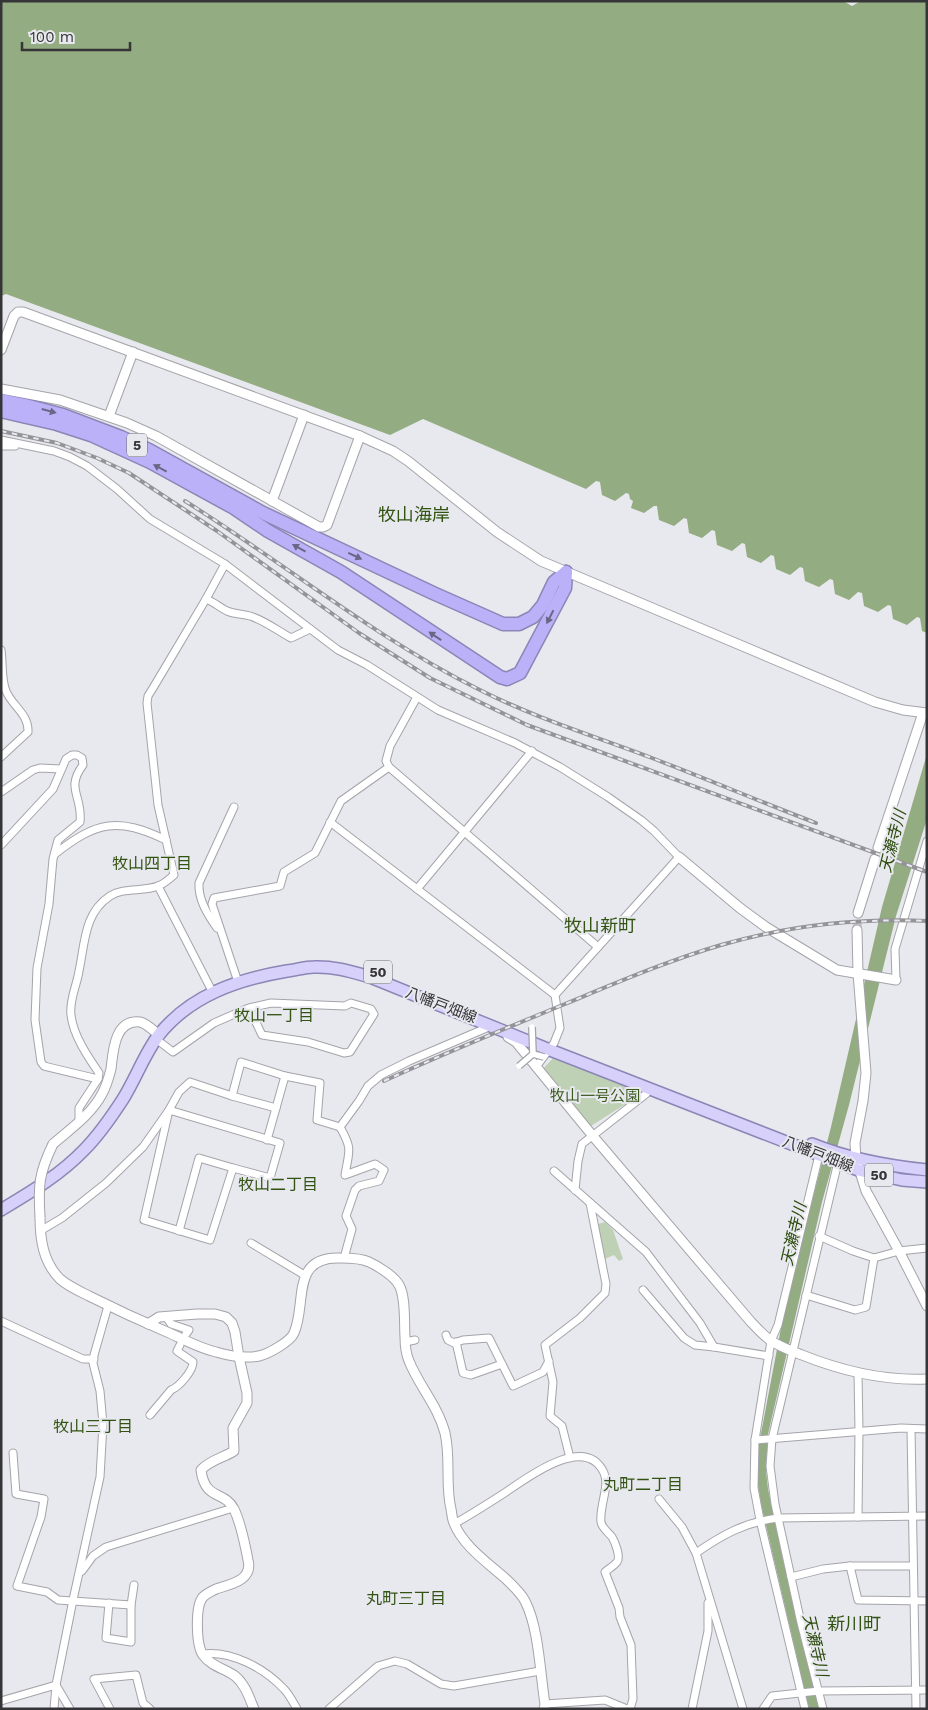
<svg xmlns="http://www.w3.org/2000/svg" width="928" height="1710" viewBox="0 0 928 1710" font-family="'Work Sans','Noto Sans JP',sans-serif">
<rect width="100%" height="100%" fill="#e8e8ef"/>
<!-- green -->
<g fill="#bfd1b4">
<path d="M555,1056L643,1090L635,1098L591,1126L542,1070Z"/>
<path d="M605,1222L613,1230L623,1259L619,1261L614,1255L605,1259L598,1224Z"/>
</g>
<!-- water -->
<g fill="#93ac82">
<path d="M1,1H843L852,6L861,1H927V633L922,631L920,618L917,617L907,625L893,619L891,606L888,605L878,612L864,606L862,593L858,592L849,600L835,594L833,580L830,579L819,587L805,581L803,568L800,567L790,575L776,569L774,556L771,555L761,563L747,557L745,544L742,543L732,551L717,545L715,531L712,530L702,538L689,533L687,519L684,518L674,526L659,520L657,506H654L644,513L631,508L633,501L630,499L629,494L626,493L615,501L602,495L600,482L596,481L586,489L423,419L390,435L6,294L1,296Z"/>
<path d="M927,754V819L896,916L849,1105L822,1202L768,1434L766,1471L768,1489L791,1596L819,1709H809L761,1504L757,1478L759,1444L781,1328L810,1209L831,1127L882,907Z"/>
</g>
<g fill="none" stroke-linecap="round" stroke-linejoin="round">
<!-- tertiary-tunnel -->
<path stroke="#c4c4ca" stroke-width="9" stroke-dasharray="9 4.5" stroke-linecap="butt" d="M857,930L858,913"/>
<defs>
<g id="minor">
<path d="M1,440L54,451L70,457L87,466L117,489L150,519L225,564L338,650L367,665L438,710L515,743L560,767L608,797L641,820L654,831L679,857L555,995L560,1028L554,1043L536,1067"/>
<path d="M1,446H15"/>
<path d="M206,599C214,602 219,607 227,611C234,614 242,614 250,616C264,620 278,631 291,638L310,629"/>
<path d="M1,650C3,663 1,679 6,691C12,706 29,714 28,732L1,757"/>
<path d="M417,697L390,746L386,761L389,767L598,947"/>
<path d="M1,792L33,770L40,768L61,769"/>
<path d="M330,822L555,995"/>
<path d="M1,845L53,789L66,759L72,755H77L82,758L83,765C65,789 83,796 80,822L58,840L53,859L49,904L37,968L35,1020L41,1062L44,1066L98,1079"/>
<path d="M55,854C97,821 118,817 166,840"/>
<path d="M158,886L213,993"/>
<path d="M417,889L532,751"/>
<path d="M217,928C208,915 198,900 199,883L234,807"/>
<path d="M896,980L895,949L927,841"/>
<path d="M238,982L212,904L214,898L280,886L284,872L315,853L341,801L389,767"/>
<path d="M156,1039L173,1052L214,1023L246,1009L249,1008L271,1003L345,1006L351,1003L371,1009L374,1014L350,1052L344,1053L308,1042L262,1035L249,1008"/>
<path d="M276,1108L232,1096L241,1062L285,1076"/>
<path d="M169,1110L280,1143L270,1178L233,1168L210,1240L144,1220Z"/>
<path d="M79,1122V1108L98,1079L99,1073C88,1057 73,1035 71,1015C69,1000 77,985 79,971C85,943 84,913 110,896C124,887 143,892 158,886C164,884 169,879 174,875L158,805L147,703L148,696L153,688L206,599L225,564"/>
<path d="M340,1127L359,1101L368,1086L381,1075L409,1061L491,1026"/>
<path d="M267,1140L285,1076L320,1083L317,1120L340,1127C353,1150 349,1150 345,1175L375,1164L384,1170L379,1181L359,1186L355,1190L346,1216L352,1229L344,1258"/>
<path d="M554,1171L646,1252L700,1323L714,1347"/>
<path d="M575,1190L578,1161L582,1144L646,1094L650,1088"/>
<path d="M40,1231L62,1218L106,1183L143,1147L169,1110L179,1092L190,1082L232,1096"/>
<path d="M179,1231L199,1158L233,1168"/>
<path d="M819,1236L853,1251L874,1258L899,1251L927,1248"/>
<path d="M251,1243L306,1276"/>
<path d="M643,1290L684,1338L695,1345L714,1347L769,1356"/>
<path d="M806,1295L855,1310L866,1307L874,1258"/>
<path d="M166,1317L171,1324L189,1330L186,1334"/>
<path d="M1,1321L83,1359H94"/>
<path d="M446,1335L448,1340L454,1343L463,1340L489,1338L513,1386L543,1372L549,1361"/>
<path d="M405,1342L415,1340"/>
<path d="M456,1342L463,1373L471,1375L502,1364"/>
<path d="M150,1415L171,1390C179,1387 193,1371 193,1362L177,1351L180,1345"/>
<path d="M911,1429L916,1709"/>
<path d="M755,1440L901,1428L927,1429"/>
<path d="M13,1453L16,1494L44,1499L41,1517L17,1586L47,1592L58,1600L131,1605L134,1585"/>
<path d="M570,1458L562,1426L550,1416L553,1382L545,1345L580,1318L605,1293L606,1284L590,1203"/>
<path d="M659,1499L682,1527L696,1553L743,1709"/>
<path d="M858,1517L859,1431L858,1373"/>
<path d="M454,1524C472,1514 489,1503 506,1492C528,1477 586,1433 604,1473C610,1486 599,1507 601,1522C602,1528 608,1532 612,1537C615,1542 621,1557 617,1562C614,1566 608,1569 605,1572L619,1608L620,1617L631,1645L633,1699L630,1709"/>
<path d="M696,1553C722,1535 745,1522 778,1518L927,1516"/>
<path d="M912,1566H850L858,1600L927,1601"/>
<path d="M82,1571L93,1556L106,1547L233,1508"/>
<path d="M791,1577L823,1569L850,1566"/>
<path d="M109,1603L106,1638L131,1642V1605"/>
<path d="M202,1654C231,1650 264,1668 284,1689C289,1694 293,1702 297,1709"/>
<path d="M56,1685L70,1709"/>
<path d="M1,1701L56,1685"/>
<path d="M545,1704L605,1700L627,1709"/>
<path d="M54,1709L56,1685L73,1600L100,1477L103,1424L100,1391L93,1363L94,1355L108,1306"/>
<path d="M110,1709L94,1679L136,1675L143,1703L150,1709"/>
<path d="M329,1709L378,1666L395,1661L407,1664L441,1684L454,1686L540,1671"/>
<path d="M692,1709L708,1631V1603"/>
<path d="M763,1709L772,1696L819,1691L927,1690"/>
<path d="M805,1709L760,1520L754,1488L755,1440L771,1341L778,1325L819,1155"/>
<path d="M823,1709L801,1623L775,1504L770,1466L772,1439L838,1162"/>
</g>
<g id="tertiary">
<path d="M1,350L14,316L18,312H23L360,436L393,451L408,461L497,532L541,561L875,702L903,710L927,713"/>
<path d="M1,389L60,400L127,423L156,436L319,527H323L327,525L360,436"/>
<path d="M109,416L133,352"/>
<path d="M272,501L304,415"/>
<path d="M878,848L923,713"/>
<path d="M679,857L740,908L766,927L837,970L896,980"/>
<path d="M858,913L875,859"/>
<path d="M857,930L858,973L866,1073L863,1101L855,1143L856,1159L866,1191L899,1251L927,1306"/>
<path d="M508,1037L516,1042L592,1135L751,1322C757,1328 763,1335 770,1340C780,1347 792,1351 802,1355C842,1371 884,1381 927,1379"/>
<path d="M53,1144C70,1129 91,1115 102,1094C106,1087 109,1077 111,1069C113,1053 114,1019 140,1022C146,1023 154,1031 159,1035"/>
<path d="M40,1217C40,1239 43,1262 60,1279C68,1286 79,1291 89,1296C115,1309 141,1321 167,1332C183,1339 199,1348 216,1352C230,1356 244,1359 259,1356C268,1354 290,1342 294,1333C307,1304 290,1256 340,1258C349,1258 361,1258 369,1262C378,1266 394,1276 399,1285C406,1297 404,1323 405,1337C405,1344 406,1354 409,1361C419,1386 438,1406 445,1433C451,1459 445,1484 451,1509C452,1514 452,1519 454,1523C463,1546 488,1563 506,1579C512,1585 521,1593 525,1601C539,1628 540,1673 545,1704L544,1709"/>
<path d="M148,1324L159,1317L197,1314H215L226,1317L232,1323L235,1332L239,1357L247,1393V1403L233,1428L234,1451C223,1458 210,1460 201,1470C205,1501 224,1490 234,1509C241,1524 245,1544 248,1560C253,1580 232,1584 216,1589C212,1591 207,1593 203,1597C195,1606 196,1645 203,1655C212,1667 224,1668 235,1676C245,1684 249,1697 254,1709"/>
</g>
<g id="primary">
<path d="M812,1144C849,1159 888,1166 927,1170"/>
<path d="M1,1210C31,1192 60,1175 84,1150C99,1135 112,1116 123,1099C136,1078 144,1055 158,1036C190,995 239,979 287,971C296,970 305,967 314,967C333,966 352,972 370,977L550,1050L858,1170L902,1180L927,1182"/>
</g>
<g id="motorway">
<path d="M1,400L25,405L63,415L121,437L149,450L263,513L433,593L503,624H519L533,617L543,605L554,582L566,572"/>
<path d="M1,411L57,424L91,435L150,462L234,508L268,531L341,572L500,677L507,679L520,673L565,588L566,572"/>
</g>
</defs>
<!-- minor casing -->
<use href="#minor" stroke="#a4a4aa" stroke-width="9"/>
<!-- tertiary casing -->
<use href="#tertiary" stroke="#a4a4aa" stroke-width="11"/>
<!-- primary casing -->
<use href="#primary" stroke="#8b86b5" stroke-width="14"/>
<!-- motorway casing -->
<use href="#motorway" stroke="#8b86b5" stroke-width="15"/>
<!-- minor -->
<use href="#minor" stroke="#fff" stroke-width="7"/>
<!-- tertiary -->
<use href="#tertiary" stroke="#fff" stroke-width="9"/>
<!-- primary -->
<use href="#primary" stroke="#d6d0fb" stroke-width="11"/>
<!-- motorway -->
<use href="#motorway" stroke="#bab1f9" stroke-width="12"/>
<defs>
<g id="rail">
<path d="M1,431L57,443L97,458L129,473L217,531L359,633L430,678L527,725L927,872"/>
<path d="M185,501C284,563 375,638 480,690C535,718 594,736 652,758C707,779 761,802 816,823"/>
<path d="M384,1081C443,1054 504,1029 565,1004C616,983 667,961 721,945C787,926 857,918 927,921"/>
</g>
</defs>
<!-- rail casing -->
<use href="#rail" stroke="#949498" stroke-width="4"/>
<!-- rail -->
<use href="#rail" stroke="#e8e8ef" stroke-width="2" stroke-dasharray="5.5" stroke-linecap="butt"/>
<defs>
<g id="pedestrian-bridge">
<path d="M532,1027L533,1054L544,1057"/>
<path d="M519,1066L533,1054"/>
</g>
<path id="tertiary-bridge" d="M40,1217C38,1185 39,1173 53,1144"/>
</defs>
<!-- pedestrian-bridge casing -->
<use href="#pedestrian-bridge" stroke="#a4a4aa" stroke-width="8" stroke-linecap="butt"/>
<!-- tertiary-bridge casing -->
<use href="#tertiary-bridge" stroke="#a4a4aa" stroke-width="11" stroke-linecap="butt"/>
<!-- pedestrian-bridge -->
<use href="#pedestrian-bridge" stroke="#fff" stroke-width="5.5"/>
<!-- tertiary-bridge -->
<use href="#tertiary-bridge" stroke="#fff" stroke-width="9"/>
</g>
<!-- one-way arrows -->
<defs><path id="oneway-solid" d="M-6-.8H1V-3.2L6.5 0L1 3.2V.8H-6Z" transform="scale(1.25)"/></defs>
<g fill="#6a6785">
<use href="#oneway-solid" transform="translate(49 411) rotate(15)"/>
<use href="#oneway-solid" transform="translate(160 468) rotate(-152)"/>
<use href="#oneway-solid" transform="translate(299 548) rotate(-151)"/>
<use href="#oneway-solid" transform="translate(355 556) rotate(25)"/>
<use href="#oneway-solid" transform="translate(550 617) rotate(117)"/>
<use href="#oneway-solid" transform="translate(435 636) rotate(-146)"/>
</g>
<g text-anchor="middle" stroke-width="4" stroke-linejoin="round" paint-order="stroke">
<!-- shield labels -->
<g fill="#e8e8ef" stroke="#6b6b6e" stroke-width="1">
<rect x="127" y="433.5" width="20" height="23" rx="4"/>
<rect x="364" y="960.5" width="28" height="23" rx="4"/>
<rect x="865" y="1163.5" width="28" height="23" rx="4"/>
</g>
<g font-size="14" font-weight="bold" fill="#353537">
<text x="137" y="450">5</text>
<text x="378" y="977">50</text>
<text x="879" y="1180">50</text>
</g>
<!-- street labels -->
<g font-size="15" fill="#353537" stroke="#e8e8ef">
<text transform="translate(441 1005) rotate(21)" y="5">八幡戸畑線</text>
<text transform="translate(818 1154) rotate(21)" y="5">八幡戸畑線</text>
</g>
<!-- park labels -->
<g font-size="15" fill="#3b5b1e" stroke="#e8e8ef">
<text x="595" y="1101">牧山一号公園</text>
</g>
<!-- water labels -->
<g font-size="16" font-style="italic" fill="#2c4b0c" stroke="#e8e8ef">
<text transform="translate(892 841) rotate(-76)" y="6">天瀬寺川</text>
<text transform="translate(793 1234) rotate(-77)" y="6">天瀬寺川</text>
<text transform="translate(816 1645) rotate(77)" y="6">天瀬寺川</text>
</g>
<!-- neighbourhood labels -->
<g font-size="16" fill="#325312" stroke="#e8e8ef">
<text x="152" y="869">牧山四丁目</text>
<text x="274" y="1021">牧山一丁目</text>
<text x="278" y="1190">牧山二丁目</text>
<text x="93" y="1432">牧山三丁目</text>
<text x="643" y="1490">丸町二丁目</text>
<text x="406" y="1604">丸町三丁目</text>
</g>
<!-- quarter labels -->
<g font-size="18" fill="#325312" stroke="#e8e8ef">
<text x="414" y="521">牧山海岸</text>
<text x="600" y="932">牧山新町</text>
<text x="854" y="1630">新川町</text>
</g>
</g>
<!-- border -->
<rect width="928" height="1710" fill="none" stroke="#353537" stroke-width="5"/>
<!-- scale -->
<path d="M22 42v8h108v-8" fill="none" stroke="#353537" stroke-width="2.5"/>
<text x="30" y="42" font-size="15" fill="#353537" stroke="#e8e8ef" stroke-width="4" paint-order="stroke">100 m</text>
</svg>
